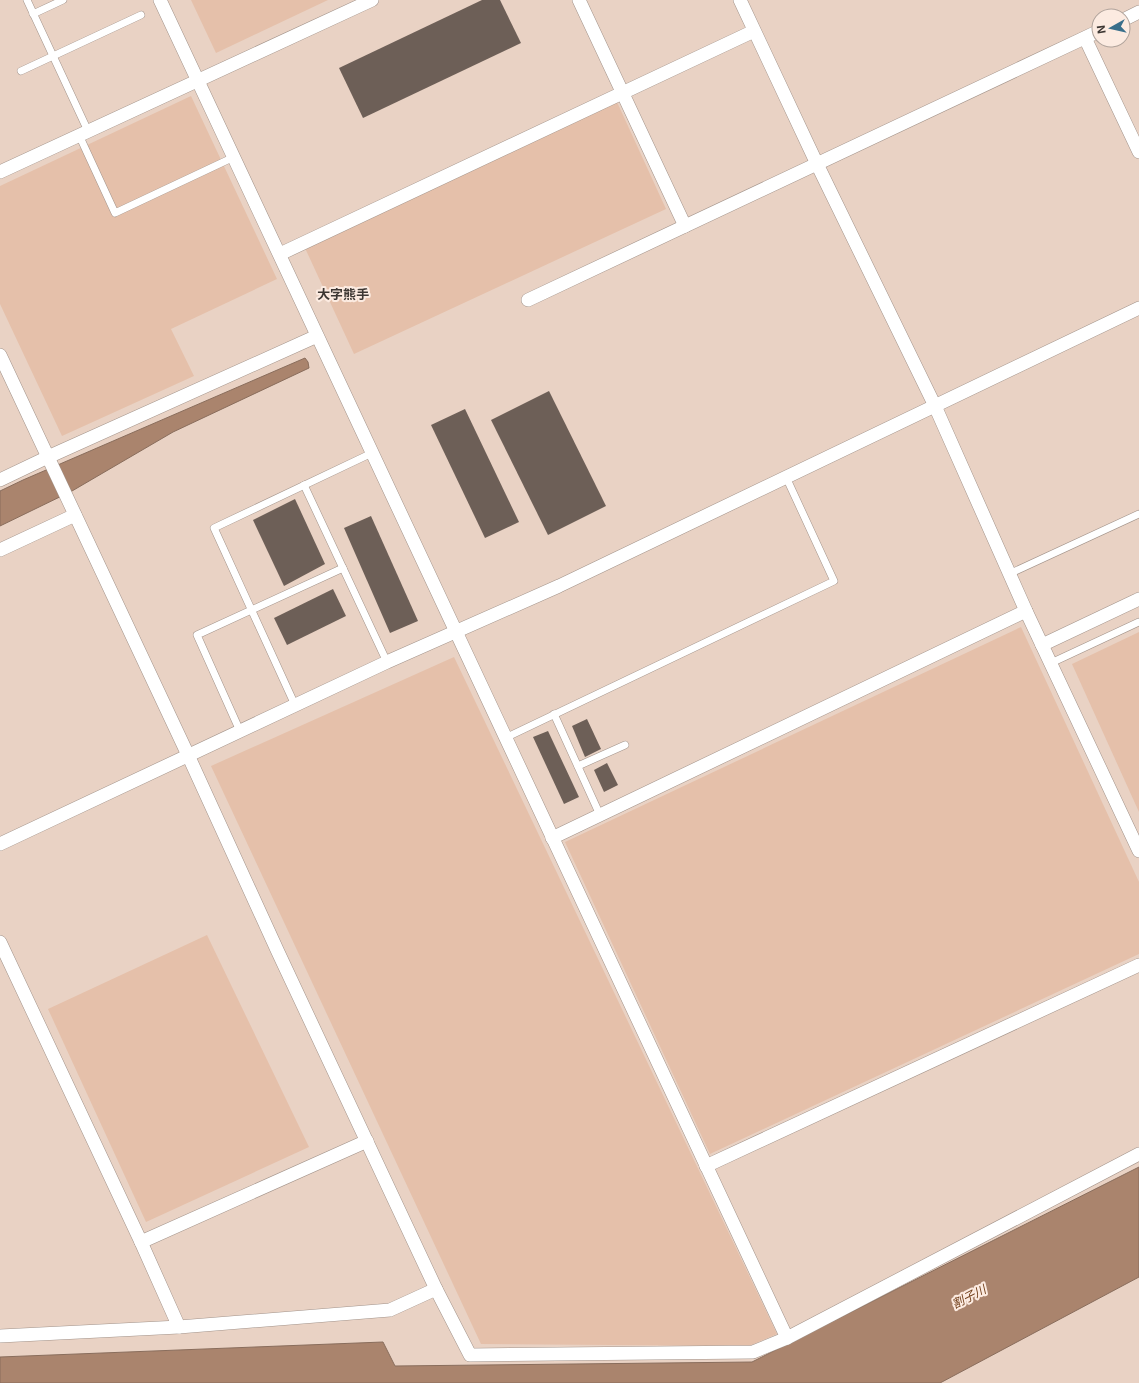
<svg xmlns="http://www.w3.org/2000/svg" width="1139" height="1383" viewBox="0 0 1139 1383" font-family="Inter,'Noto Sans JP',sans-serif">
<rect width="100%" height="100%" fill="#eeded4"/>
<!-- built -->
<g fill="#e9d2c4" fill-rule="evenodd">
<path d="M0,0H1139V1167L752,1362L395,1366L383,1342L0,1357ZM1099,16H1123V40H1099Z"/>
<path d="M1139,1277V1383H940Z"/>
</g>
<!-- green -->
<g fill="#e5c0aa">
<path d="M191,0H328L216,53Z"/>
<path d="M191,96L277,279L171,329L194,376L62,436L0,304V186Z"/>
<path d="M617,102L666,209L354,354L305,248Z"/>
<path d="M1021,627L1139,882V954L710,1154L565,842Z"/>
<path d="M1139,632V812L1072,664Z"/>
<path d="M454,657L777,1334L749,1346L481,1344L211,766Z"/>
<path d="M207,935L309,1147L146,1222L48,1009Z"/>
</g>
<!-- water -->
<g fill="#aa846d" stroke="#896d5c">
<path d="M305,358L308,362L309,368L173,432L72,491L0,526V491L23,480Z"/>
<path d="M1139,1167V1277L940,1383H0V1357L383,1342L395,1366L752,1362Z"/>
</g>
<!-- building -->
<g fill="#6d5f57">
<path d="M482,0H500L521,43L363,118L339,68Z"/>
<path d="M549,391L606,506L548,535L491,420Z"/>
<path d="M465,409L519,522L485,538L431,425Z"/>
<path d="M295,499L325,564L284,586L253,520Z"/>
<path d="M371,516L418,621L390,633L344,528Z"/>
<path d="M333,589L346,616L287,645L274,618Z"/>
<path d="M587,719L601,749L585,757L572,726Z"/>
<path d="M548,731L579,797L564,804L533,737Z"/>
<path d="M607,763L618,785L604,792L594,770Z"/>
</g>
<g fill="none" stroke-linecap="round" stroke-linejoin="round">
<defs>
<g id="service">
<path d="M27,0L88,131"/>
<path d="M33,14L63,0"/>
<path d="M21,71L141,15"/>
<path d="M79,135L115,213L234,157"/>
<path d="M304,485L387,662"/>
<path d="M1009,574L1139,514"/>
<path d="M1051,663L1139,622"/>
<path d="M295,705L214,528L372,453"/>
<path d="M554,714L600,815"/>
<path d="M240,731L197,635L343,568"/>
<path d="M505,738L834,581L786,477"/>
<path d="M578,766L625,745"/>
</g>
<g id="minor">
<path d="M160,0L787,1338"/>
<path d="M579,0L685,226"/>
<path d="M740,0L817,164L935,406L1026,611L1139,851"/>
<path d="M1123,20L1139,12"/>
<path d="M1085,38L1139,152"/>
<path d="M0,172L372,0"/>
<path d="M280,254L754,31"/>
<path d="M528,300L1099,31"/>
<path d="M0,355L188,755L278,952L436,1289L470,1355L753,1352L787,1338L1139,1154"/>
<path d="M0,480L48,457L317,336"/>
<path d="M0,550L75,515"/>
<path d="M1042,645L1139,599"/>
<path d="M552,838L1026,611"/>
<path d="M0,844L387,662L559,586L1139,308"/>
<path d="M0,942L141,1242L179,1327"/>
<path d="M706,1166L1139,965"/>
<path d="M141,1242L367,1141"/>
<path d="M0,1336L179,1327L390,1310L436,1289"/>
</g>
</defs>
<!-- service casing -->
<use href="#service" stroke="#a2938a" stroke-width="8"/>
<!-- minor casing -->
<use href="#minor" stroke="#a2938a" stroke-width="14"/>
<!-- service -->
<use href="#service" stroke="#fff" stroke-width="7"/>
<!-- minor -->
<use href="#minor" stroke="#fff" stroke-width="13"/>
</g>
<g text-anchor="middle" stroke-width="4" stroke-linejoin="round" paint-order="stroke">
<!-- water labels -->
<g font-size="12" font-style="italic" fill="#723f1a" stroke="#fcebe1">
<text transform="translate(969 1297) rotate(-27)" y="4">割子川</text>
</g>
<!-- quarter labels -->
<g font-size="13" font-weight="bold" fill="#3d3733" stroke="#fcebe1">
<text x="343" y="299">大字熊手</text>
</g>
</g>
<!-- north arrow -->
<g transform="translate(1111 28) rotate(262)"><circle r="19" fill="#fcebe1" stroke="#b0a39b"/>
<path d="M0-3L7 15L0 10L-7 15Z" fill="#396f8b"/>
<text y="-6" font-size="11" font-weight="bold" text-anchor="middle" fill="#3d3733">N</text>
</g>
</svg>
